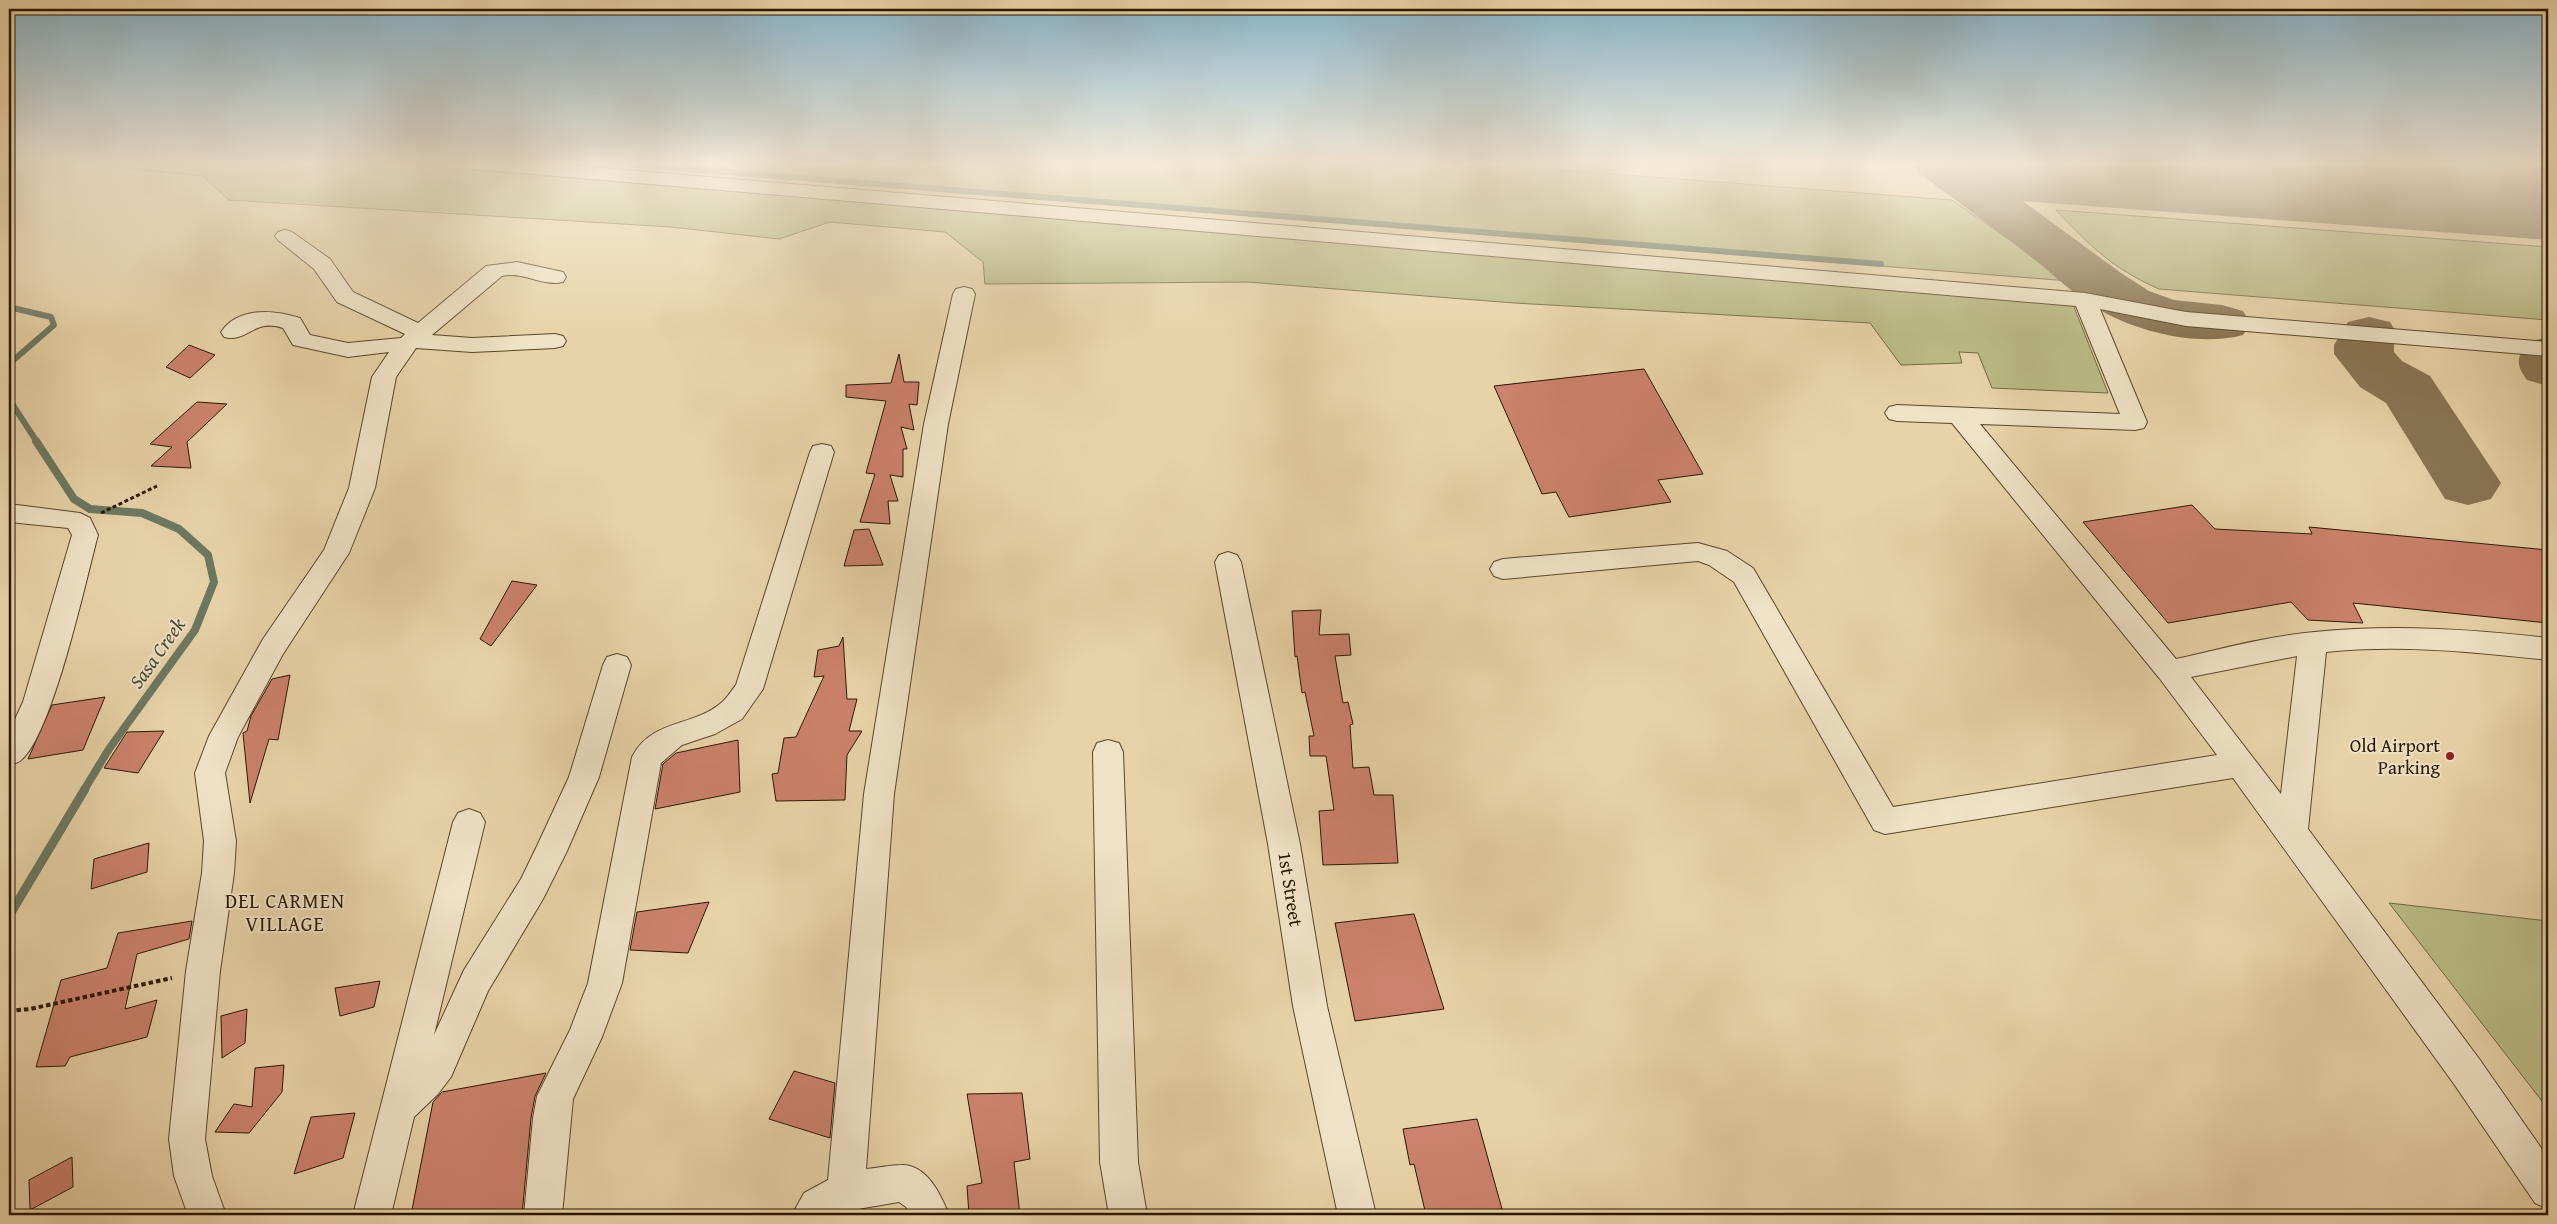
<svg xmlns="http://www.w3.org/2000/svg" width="2557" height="1224" viewBox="0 0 2557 1224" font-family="'Gentium Book Plus',serif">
<rect width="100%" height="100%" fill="#e8d3a8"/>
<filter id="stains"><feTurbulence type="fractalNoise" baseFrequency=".004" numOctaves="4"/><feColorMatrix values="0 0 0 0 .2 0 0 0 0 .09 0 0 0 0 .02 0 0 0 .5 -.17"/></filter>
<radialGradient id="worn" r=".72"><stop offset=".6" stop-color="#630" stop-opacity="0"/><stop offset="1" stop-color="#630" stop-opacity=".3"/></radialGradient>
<!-- green -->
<g fill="#babb85" stroke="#726942">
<path d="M75,163H388L2072,302L2108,393L1992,388L1978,353L1959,352L1962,363L1901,365L1870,323L1514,303L1247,282L985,284L983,262L945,232L830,222L779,239L671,227L229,200L203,176Z"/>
<path d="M587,163H1468L1952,200L2069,281Z"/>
<path d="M2056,210L2548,247V320L2159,289C2112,268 2091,247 2056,210Z"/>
<path d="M2389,903L2548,921V1109Z"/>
</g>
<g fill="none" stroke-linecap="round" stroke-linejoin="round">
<!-- stream-far2 -->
<g stroke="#6c7862" stroke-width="6">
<path d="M615,163L1881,264"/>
<path d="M9,307L51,317L54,325L9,364V372"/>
<path d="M9,399L37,442"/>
</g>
<!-- stream-far1 -->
<path stroke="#6c7862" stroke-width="8" d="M36,441L74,499L90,509L142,513L179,529L208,555L214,582L195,630L109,749L84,790"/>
<!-- stream -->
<path stroke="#6c7862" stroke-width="9" d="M9,916L85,789"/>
<!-- taxiway -->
<g fill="#897554" fill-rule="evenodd">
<path d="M1913,163H1971L2121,273L2149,291L2174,300L2222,305L2243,311L2251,323L2243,335C2201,346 2147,334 2109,315C2080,301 2055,276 2030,256C1994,228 1957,201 1920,174Z"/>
<path d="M2369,317L2390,322L2398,335L2394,345V352L2402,361L2430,376L2501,483L2491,499L2468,505L2445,499L2386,403L2360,387L2334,354V345L2348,322Z"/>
<path d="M2548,337V386L2527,380C2516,365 2516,358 2527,342Z"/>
</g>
<!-- runway -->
<path fill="#897554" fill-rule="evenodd" d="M1958,163H2548V240L2021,201L1976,190Z"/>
</g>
<!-- building -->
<g fill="#cc826c" stroke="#2a1700">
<path d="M189,345L215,355L190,378L166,367Z"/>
<path d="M899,354L904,382H919L917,405L909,404L914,430L901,427L907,449H903V477L890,475L898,501H888L890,524L860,522L875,474L866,473L886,401L846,397V385L891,383Z"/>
<path d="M1644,369L1703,474L1658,480L1671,502L1569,517L1556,492L1542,494L1494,386Z"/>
<path d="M197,402L227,404L187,442L191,468L151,466L172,447L150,444Z"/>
<path d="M2192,505L2215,529L2312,534L2309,527L2548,550V623L2353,603L2363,623L2308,620L2291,602L2168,623L2083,522Z"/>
<path d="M869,529L883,565L844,566L854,530Z"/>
<path d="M512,581L537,585L491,646L480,639Z"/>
<path d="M1321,610L1319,635L1349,634L1351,655L1335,656L1343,703L1348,702L1353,724L1350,725L1353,768L1369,767L1374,795H1393L1398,863L1323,865L1319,811L1334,810L1326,756H1310L1309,736H1314L1305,692L1302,693L1297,656L1295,657L1292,611Z"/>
<path d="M843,637L847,699H857L849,731H862L847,755L845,800L776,801L772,774L778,773L784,738L796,737L824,676L814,677L818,650L839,646Z"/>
<path d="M290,675L278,740L269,739L250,803L243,733L247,731L251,716L272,679Z"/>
<path d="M105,697L83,750L28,759L52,705Z"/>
<path d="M164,731L138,773L104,768L127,732Z"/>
<path d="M738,740L740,792L655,809L663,764L676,753Z"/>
<path d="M149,843L147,872L91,889L94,859Z"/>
<path d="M709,902L688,953L630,950L637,912Z"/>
<path d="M1414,914L1444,1009L1355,1021L1335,923Z"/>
<path d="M192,921L189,939L137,954L125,1009L157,1000L147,1037L70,1057L65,1066L36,1067L61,980L107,968L118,933Z"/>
<path d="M380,981L374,1007L340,1016L335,988Z"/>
<path d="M247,1009L245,1043L222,1058L221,1016Z"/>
<path d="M284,1065L282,1092L249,1133L215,1132L234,1104L252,1107L255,1068Z"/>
<path d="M794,1071L835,1083L830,1138L769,1119Z"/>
<path d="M546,1073L535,1096L531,1118L522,1215H411L433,1102L442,1092Z"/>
<path d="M1022,1093L1030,1159L1014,1162L1020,1215H969L967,1186L982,1183L967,1094Z"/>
<path d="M355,1113L343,1158L294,1174L311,1117Z"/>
<path d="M1477,1119L1502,1209L1467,1215H1426L1414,1164L1410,1165L1403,1129Z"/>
<path d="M72,1157L73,1187L30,1210L29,1180Z"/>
</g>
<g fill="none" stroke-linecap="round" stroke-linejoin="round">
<defs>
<g id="minor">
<path d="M465,163H542L2085,293L2186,312L2548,342V356L2186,326L2100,309L2147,422L2144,428L2135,430L1980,424L2176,659C2221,649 2268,636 2314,632C2392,624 2470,629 2548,638V660C2474,652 2400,644 2326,652L2308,829L2480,1060L2548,1158V1209L2535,1203L2454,1084L2233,778L1885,834L1874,830L1734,582L1709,565L1698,561L1503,579L1494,576L1490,569L1494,562L1503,559L1698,543L1727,551L1753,568L1893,807L2217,755L2160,679L1952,423L1897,421L1889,419L1885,413L1889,407L1897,405L2120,414L2076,306L475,169L468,167ZM2297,656L2281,794L2191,677Z"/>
<path d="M285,230L292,232L330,259L353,292L418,323L486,266L517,262L563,272L566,277L563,282C543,287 523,271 502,276L432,335L472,338L555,334L563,336L566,341L563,346L555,348L472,352L416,348L396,377L375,488L349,553L283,654L238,737L225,773L236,841L234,873L220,971L205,1139L212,1176L226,1215H188L174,1176L169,1139L186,971L202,873L204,841L195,773L209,736L263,639L324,550L349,488L372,377L389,352L348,357L293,345L283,328C253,318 248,343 224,337L221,332C238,306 275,310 300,318L310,335L348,343L401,338L405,334L337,302L314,269L278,240L275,236L278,232Z"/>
<path d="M964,287L972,289L975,294L948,424L894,794L866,1169C878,1168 890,1165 901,1165C927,1164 941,1195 949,1215H910L906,1207L899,1202L852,1210L837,1215H792L804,1193L828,1180L864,794L924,424L953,294L956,289Z"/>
<path d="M822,444L831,446L834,452L763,689L742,719L715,734L682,745L661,763L622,983L602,1037L573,1099L562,1215H524L533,1118L537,1096L570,1030L588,983L632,757C651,719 693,727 721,703C727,698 731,691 736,685L810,452L813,446Z"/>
<path d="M9,504L80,513L90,518L98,535C86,579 52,738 20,761C17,763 12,764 9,765V732L23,702L72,535L68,528L9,522Z"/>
<path d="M1228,552L1237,555L1241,562L1300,844L1327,1006L1376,1215H1338L1293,1006L1268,844L1215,562L1219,555Z"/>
<path d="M617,654L627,657L631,665L599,777L567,851L543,899L488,991L451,1077L438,1094L414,1117L391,1215H353L453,822L458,813L469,809L480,813L485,822L434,1035L464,970L521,879L537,846L569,777L603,665L607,657Z"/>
<path d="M1108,740L1119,743L1123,752L1138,1162L1147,1215H1109L1100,1162L1093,752L1097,743Z"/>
</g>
</defs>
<!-- minor casing -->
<use href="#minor" stroke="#5a462a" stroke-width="2"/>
<!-- path-far1 -->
<path stroke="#2a1700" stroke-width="3" stroke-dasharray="4 2.5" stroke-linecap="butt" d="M101,513L157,486"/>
<!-- path -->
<path stroke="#2a1700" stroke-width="4" stroke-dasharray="4.5 3" stroke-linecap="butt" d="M9,1011L30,1009L172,978"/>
<!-- minor -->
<use href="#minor" fill="#f0e2c6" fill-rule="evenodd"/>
</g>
<!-- sky -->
<linearGradient id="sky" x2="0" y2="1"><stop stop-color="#88b6cd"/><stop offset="0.49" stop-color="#f5ebd8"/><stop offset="1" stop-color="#f5ebd8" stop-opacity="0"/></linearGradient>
<rect width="2557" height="334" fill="url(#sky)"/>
<!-- markers -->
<circle fill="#8f2418" stroke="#f0e2c6" stroke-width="2" cx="2450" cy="756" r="5"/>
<g text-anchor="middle" stroke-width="4" stroke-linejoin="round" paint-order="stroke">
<!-- poi labels -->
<g font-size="19" fill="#2a1700" stroke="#f0e2c6" text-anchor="end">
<text x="2440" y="752">Old Airport<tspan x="2440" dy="22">Parking</tspan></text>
</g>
<!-- street labels -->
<g font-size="19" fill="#2a1700" stroke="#f0e2c6">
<text transform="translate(1291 889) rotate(81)" y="7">1st Street</text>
</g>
<!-- water labels -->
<g font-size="20" font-style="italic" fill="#4b4831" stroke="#f0e2c6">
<text transform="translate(157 653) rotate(-55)" y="7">Sasa Creek</text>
</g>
<!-- neighbourhood labels -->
<g font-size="20" letter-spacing="1" fill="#2a1700" stroke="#f0e2c6">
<text x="285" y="908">DEL CARMEN<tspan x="285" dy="23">VILLAGE</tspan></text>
</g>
</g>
<!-- margin -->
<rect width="2557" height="1224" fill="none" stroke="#e8d3a8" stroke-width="30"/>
<rect x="10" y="10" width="2537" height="1204" fill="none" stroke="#2a1700" stroke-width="2.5"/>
<rect x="15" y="15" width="2527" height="1194" fill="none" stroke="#2a1700"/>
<rect width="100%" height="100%" filter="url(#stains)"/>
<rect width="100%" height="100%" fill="url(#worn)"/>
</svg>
